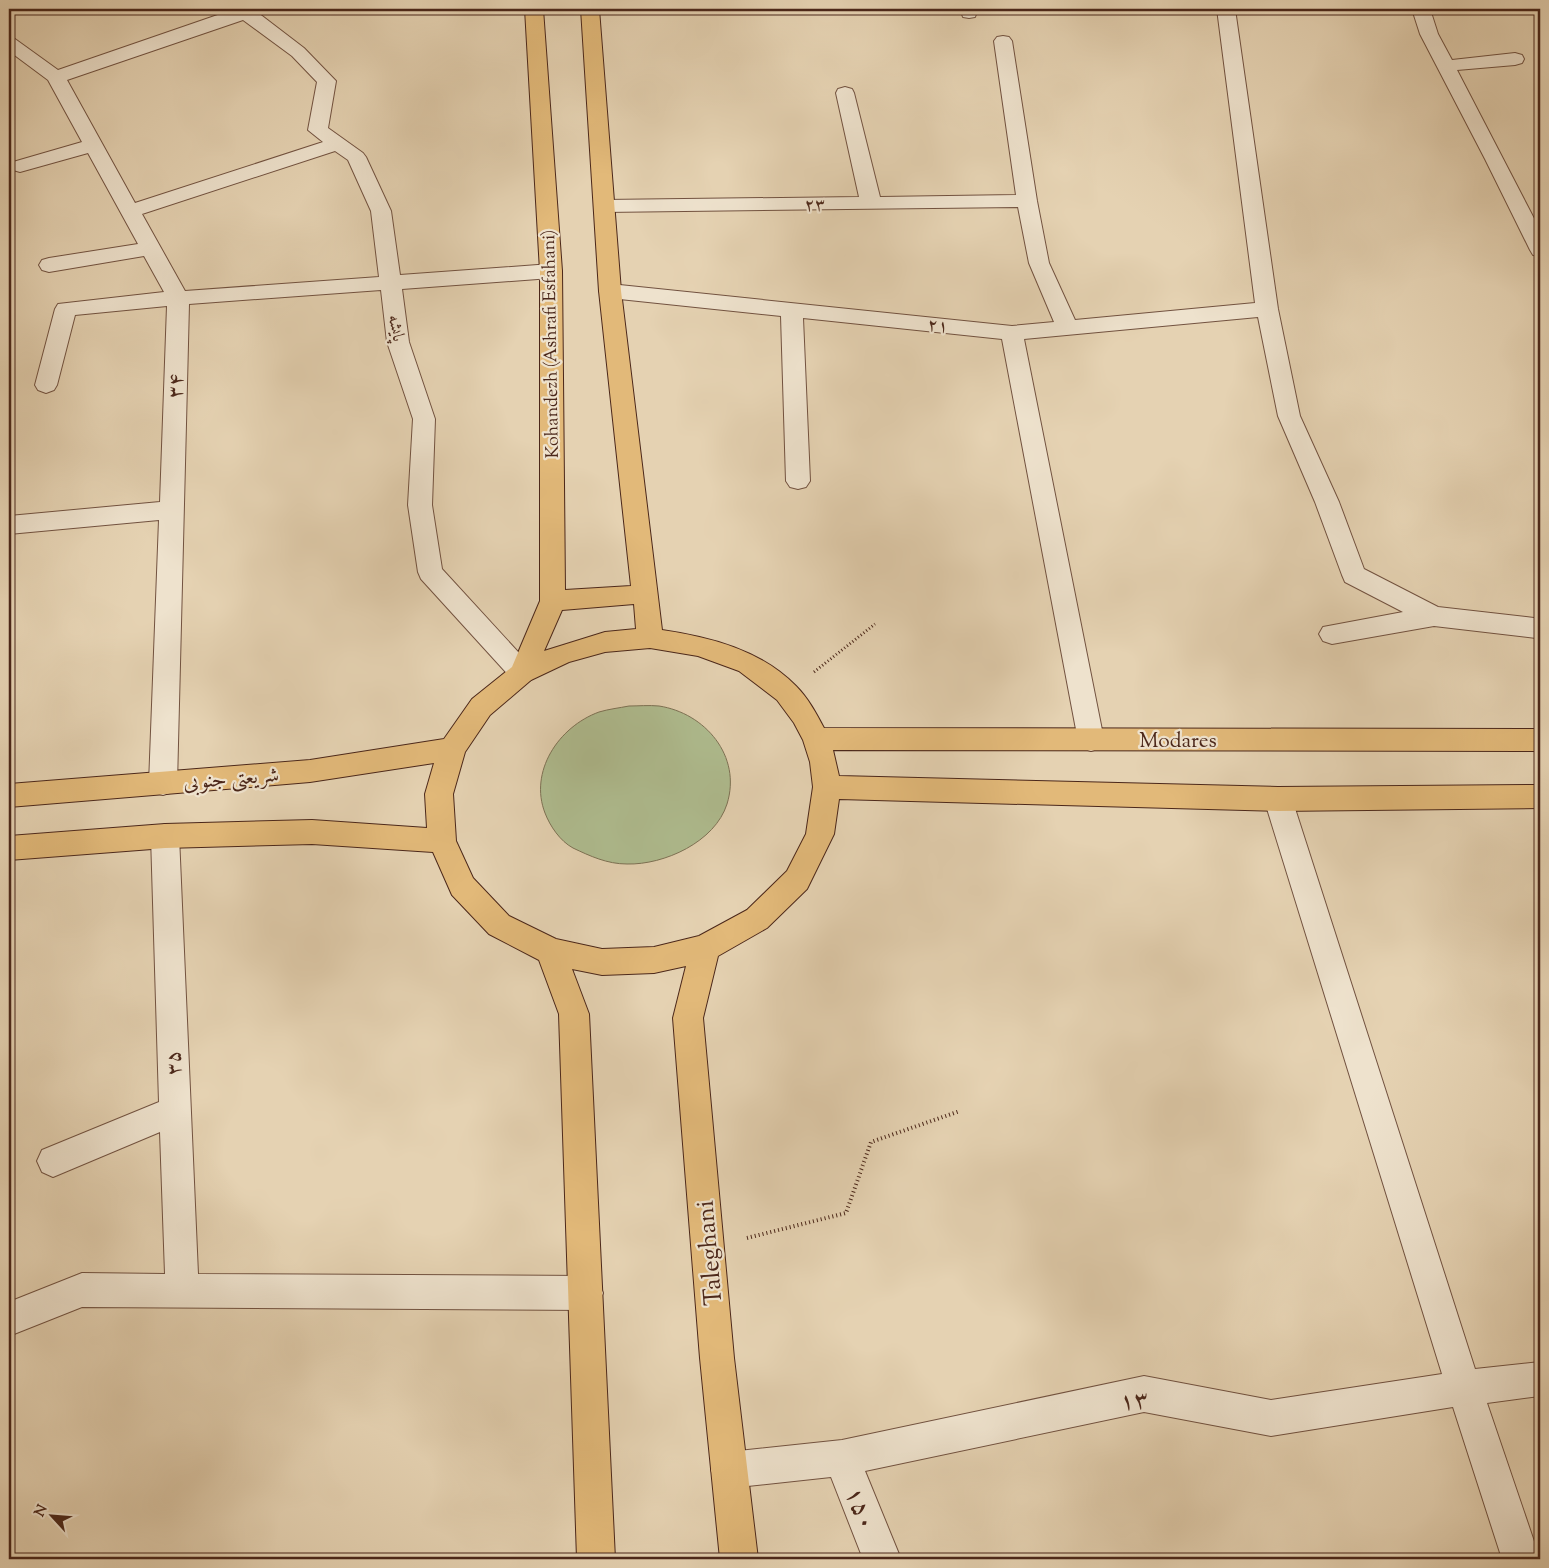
<svg xmlns="http://www.w3.org/2000/svg" width="1549" height="1568" viewBox="0 0 1549 1568" font-family="'Sorts Mill Goudy',Amiri,serif">
<rect width="100%" height="100%" fill="#e5d2b2"/>
<filter id="stains"><feTurbulence type="fractalNoise" baseFrequency=".004" numOctaves="4"/><feColorMatrix values="0 0 0 0 .2 0 0 0 0 .09 0 0 0 0 .02 0 0 0 .5 -.17"/></filter>
<radialGradient id="worn" r=".72"><stop offset=".6" stop-color="#630" stop-opacity="0"/><stop offset="1" stop-color="#630" stop-opacity=".3"/></radialGradient>
<!-- green -->
<path fill="#afbd90" stroke="#7d7255" d="M629,706C638,706 649,705 659,706C705,713 742,756 727,804C715,842 664,865 627,864C607,864 590,856 573,848C560,841 550,826 545,813C529,772 558,727 599,712C609,709 619,708 629,706Z"/>
<g fill="none" stroke-linecap="round" stroke-linejoin="round">
<defs>
<g id="minor">
<path d="M235,9H253L304,48L336,81L328,128L363,153L366,157L391,211L400,275L551,264L558,266L562,271L558,276L551,278L402,289L409,342L435,419L432,505L442,569L531,666L535,673L531,680L522,683L513,680L421,579L418,572L408,505L413,419L387,342L381,290L189,304L177,784L173,792L163,795L153,792L149,784L159,520L9,534V516L160,502L167,306L75,315L57,385L54,390L46,393L38,390L35,385L55,309L58,304L164,292L144,256L49,272L42,270L39,265L42,260L49,258L138,244L88,153L20,172L13,170L10,166L13,162L82,142L48,80L9,51V38L15,39L58,70ZM243,20L292,56L317,82L308,130L323,142L135,203L67,80ZM335,151L348,160L371,211L379,277L185,291L142,214Z"/>
<path d="M960,9H978L975,17L969,18L963,17Z"/>
<path d="M1217,9H1235L1278,309L1300,416L1339,502L1364,569L1438,607L1534,618L1540,616V636L1536,638L1434,626L1332,644L1323,641L1319,634L1323,627L1403,612L1345,582L1342,575L1315,502L1278,416L1258,317L1024,339L1104,740L1101,748L1091,751L1081,748L1078,740L1002,339L803,318L810,481L806,487L798,489L790,487L786,481L781,316L610,298L602,296L599,291L602,286L610,284L1012,326L1054,322L1029,263L1018,207L604,212L597,210L594,206L597,202L604,200L859,197L836,93L838,89L845,87L852,89L854,93L880,197L1016,195L994,41L997,37L1003,36L1009,37L1012,41L1037,201L1049,263L1075,320L1255,303Z"/>
<path d="M1412,9H1430L1438,34L1452,60L1515,53L1522,55L1524,59L1522,63L1515,65L1457,70L1540,230V256L1533,255L1530,250L1485,159L1420,34Z"/>
<path d="M1278,787L1288,791L1292,799L1475,1369L1540,1362V1396L1487,1403L1540,1559H1502L1453,1407L1271,1436L1144,1412L865,1471L901,1559H863L831,1477L729,1488L716,1483L711,1470L716,1457L729,1452L842,1440L1144,1376L1271,1400L1442,1374L1264,799L1268,791Z"/>
<path d="M165,824L175,828L179,836L198,1274L586,1276L598,1281L603,1293L598,1305L586,1310L82,1307L9,1336V1302L82,1273L165,1274L160,1132L53,1177L42,1172L37,1161L42,1150L159,1102L151,836L155,828Z"/>
</g>
<path id="major" d="M525,9H543L562,271L565,590L631,586L599,291L581,9H599L621,291L662,630C710,637 761,650 796,686C808,698 816,713 824,728L1540,729V751L833,750L839,776L1278,787L1540,785V808L1278,811L839,799L834,834L807,889L767,928L718,956L703,1018L734,1358L758,1559H720L700,1358L673,1018L686,966L654,973L602,975L572,969L589,1014L615,1559H577L559,1014L539,960L489,934L452,895L433,852L312,844L165,848L9,860V836L165,824L312,820L427,828L425,794L434,763L310,782L9,807V784L310,760L444,739L472,699L512,667L540,601V271ZM634,604L636,629L605,632L544,651L562,610ZM650,648L698,656L739,671L777,700L794,723L803,740L810,762L813,787L806,834L787,871L747,910L699,936L654,947L602,949L556,939L509,916L473,878L456,841L453,794L465,752L490,715L531,680L569,662L605,652Z"/>
</defs>
<!-- minor casing -->
<use href="#minor" stroke="#725240" stroke-width="2"/>
<!-- major casing -->
<use href="#major" stroke="#4b271a" stroke-width="2"/>
<!-- path-far1 -->
<path stroke="#4b271a" stroke-width="3" stroke-dasharray="1 2.5" stroke-linecap="butt" d="M814,672L875,624"/>
<!-- path -->
<path stroke="#4b271a" stroke-width="4" stroke-dasharray="1 3" stroke-linecap="butt" d="M747,1238L846,1213L871,1142L960,1111"/>
<!-- minor -->
<use href="#minor" fill="#eee2cd" fill-rule="evenodd"/>
<!-- major -->
<use href="#major" fill="#e2b979" fill-rule="evenodd"/>
</g>
<g text-anchor="middle" stroke-width="4.5" stroke-linejoin="round" paint-order="stroke">
<!-- far-street labels -->
<g font-size="18" fill="#4b271a" stroke="#eee2cd">
<text transform="translate(815 204) rotate(-1)" y="6">۲۳</text>
<text transform="translate(938 325) rotate(6)" y="6">۲۱</text>
<text transform="translate(397 328) rotate(79)" y="6">پایشه</text>
<text transform="translate(550 344) rotate(-91)" y="6">Kohandezh (Ashrafi Esfahani)</text>
</g>
<!-- street labels -->
<g font-size="21" fill="#4b271a" stroke="#eee2cd">
<text transform="translate(175 386) rotate(-88)" y="7">۳۴</text>
<text x="1178" y="747">Modares</text>
<text transform="translate(231 778) rotate(-5)" y="7">شریعتی جنوبی</text>
<text transform="translate(173 1063) rotate(-92)" y="7">۳۵</text>
</g>
<!-- near-street labels -->
<g font-size="25" fill="#4b271a" stroke="#eee2cd">
<text transform="translate(708 1253) rotate(-95)" y="9">Taleghani</text>
<text transform="translate(1134 1399) rotate(-5)" y="9">۱۳</text>
<text transform="translate(862 1508) rotate(68)" y="9">۱۵۰</text>
</g>
</g>
<!-- margin -->
<rect width="1549" height="1568" fill="none" stroke="#e5d2b2" stroke-width="30"/>
<rect x="10" y="10" width="1529" height="1548" fill="none" stroke="#4b271a" stroke-width="2.5"/>
<rect x="15" y="15" width="1519" height="1538" fill="none" stroke="#4b271a"/>
<!-- north arrow -->
<g transform="translate(52 1516) rotate(296)" stroke="#eee2cd" stroke-width="4" paint-order="stroke">
<path d="M0-4L9 19L0 12L-9 19Z" fill="#4b271a"/>
<text y="-8" font-size="14" font-weight="bold" text-anchor="middle" fill="#4b271a">N</text>
</g>
<rect width="100%" height="100%" filter="url(#stains)"/>
<rect width="100%" height="100%" fill="url(#worn)"/>
</svg>
